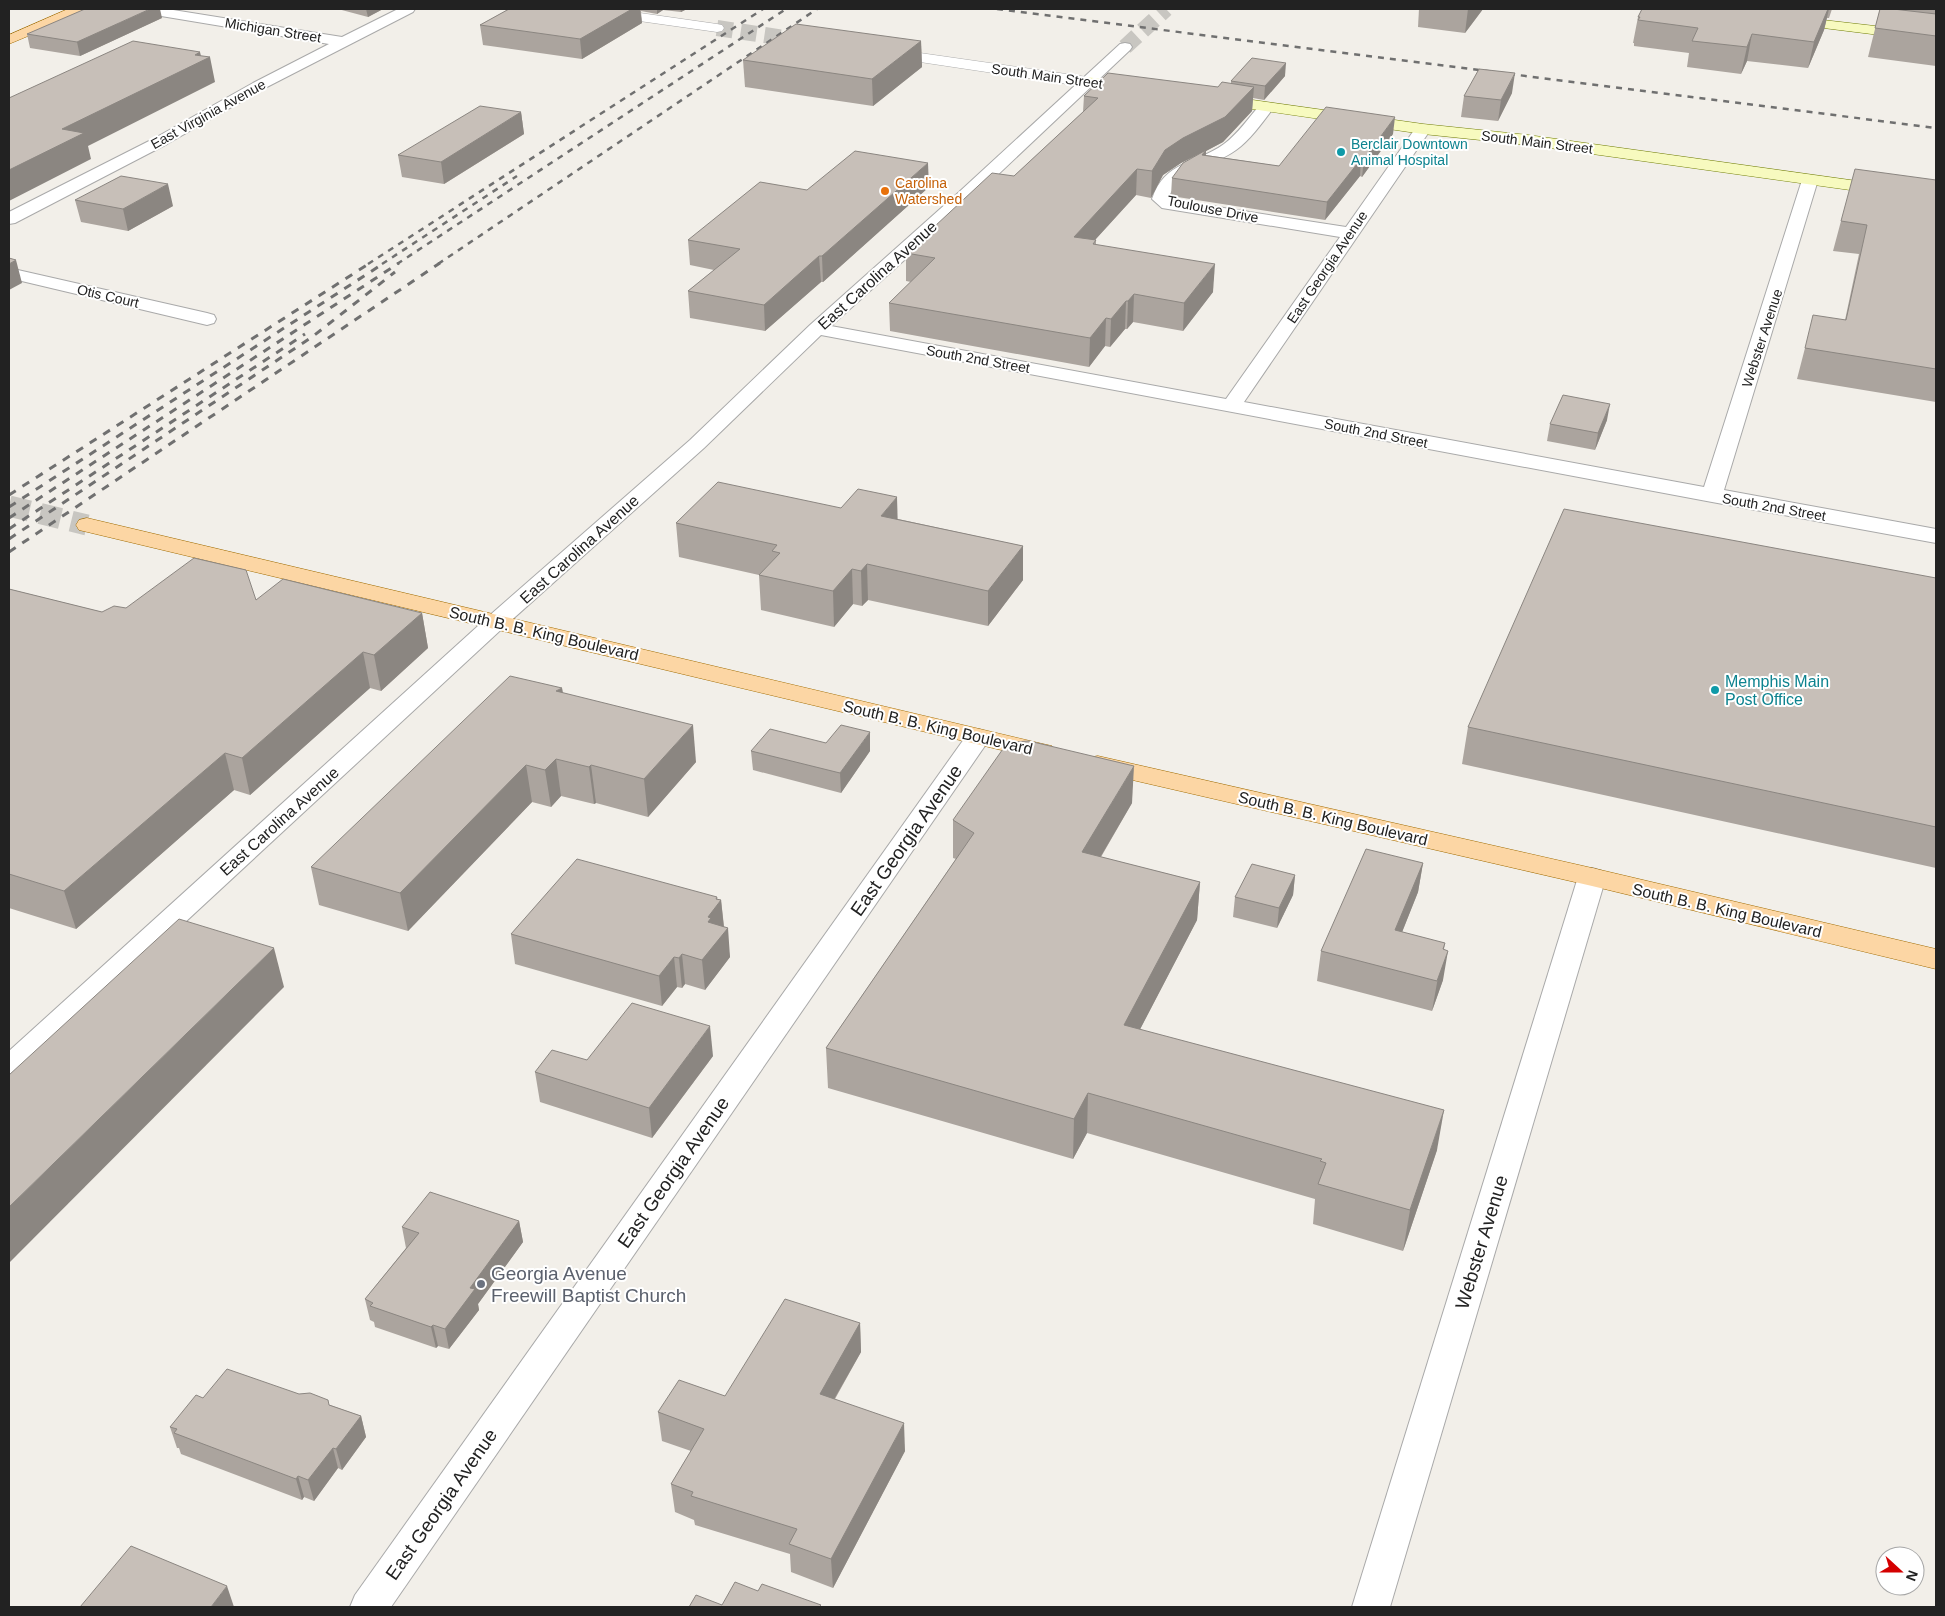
<svg xmlns="http://www.w3.org/2000/svg" width="1945" height="1616" viewBox="0 0 1945 1616" font-family="Helvetica,sans-serif">
<rect width="100%" height="100%" fill="#f2efe9"/>
<g fill="none" stroke-linecap="round" stroke-linejoin="round">
<!-- minor-tunnel -->
<path stroke="#c8c6c1" stroke-width="16" stroke-dasharray="16 8" stroke-linecap="butt" d="M1125,47L1166,9"/>
<!-- tertiary-tunnel -->
<path stroke="#c8c6c1" stroke-width="16" stroke-dasharray="16 8" stroke-linecap="butt" d="M717,28L812,42"/>
<!-- primary-tunnel -->
<path stroke="#c8c6c1" stroke-width="21" stroke-dasharray="21 11" stroke-linecap="butt" d="M9,506L87,525"/>
<defs>
<g id="minor">
<path d="M136,9H167L342,37L398,9H415L413,12L263,89L167,144L15,223L9,224V212L155,138L253,83L329,44L143,13Z"/>
<path d="M1125,43L1130,44L1132,47L1130,50L970,201L831,326L1226,399L1340,237L1162,208L1152,199C1165,160 1195,165 1224,144C1238,134 1249,117 1261,104H1271L1274,107C1263,122 1250,140 1236,150C1213,167 1179,168 1169,197L1173,200L1346,227L1417,126H1429L1431,129L1244,402L1704,487L1802,180L1804,176H1816L1818,180L1724,490L1936,529V543L1712,502L821,335L704,448L505,626L20,1075L9,1078V1051L489,616L690,440L810,325L958,193L1120,44Z"/>
<path d="M9,268L207,313L214,315L216,319L214,323L207,325L9,278Z"/>
<path d="M978,729L987,732L991,737L391,1607H350L355,1595L969,732Z"/>
<path d="M1592,868L1602,871L1606,877L1390,1607H1352L1578,877L1582,871Z"/>
</g>
<g id="tertiary">
<path d="M576,9H612L717,24L722,25L724,28L722,31L717,32L583,13L578,12Z"/>
<path d="M885,48L1087,77L1093,79L1095,82L1093,85L1087,87L880,56L877,53L880,50Z"/>
</g>
<g id="secondary">
<path d="M1788,16L1936,33V42L1783,23L1781,20L1783,17Z"/>
<path d="M1087,77L1135,84L1141,86L1143,89L1141,92L1135,94L1081,85L1079,82L1081,79Z"/>
<path d="M1217,95L1423,124L1528,135L1936,192V202L1528,145L1423,134L1211,103L1209,100L1211,97Z"/>
</g>
<g id="primary">
<path d="M68,9H87L85,12L9,44V35Z"/>
<path d="M87,518L1043,744L1052,746L1056,752L1052,758L1043,760L79,530L76,525L79,520Z"/>
<path d="M1098,756L1592,868L1936,949V969L1592,886L1089,770L1085,764L1089,758Z"/>
</g>
</defs>
<!-- minor casing -->
<use href="#minor" stroke="#a9a9a9" stroke-width="2"/>
<!-- tertiary casing -->
<use href="#tertiary" stroke="#a9a9a9" stroke-width="1"/>
<!-- secondary casing -->
<use href="#secondary" stroke="#707d05" stroke-width="1"/>
<!-- primary casing -->
<use href="#primary" stroke="#a06b00" stroke-width="1"/>
<!-- minor -->
<use href="#minor" fill="#fff" fill-rule="evenodd"/>
<!-- tertiary -->
<use href="#tertiary" fill="#fff" fill-rule="evenodd"/>
<!-- secondary -->
<use href="#secondary" fill="#f7fabf" fill-rule="evenodd"/>
<!-- primary -->
<use href="#primary" fill="#fcd6a4" fill-rule="evenodd"/>
<!-- rail-far1 -->
<g stroke="#707070" stroke-width="2.5" stroke-dasharray="6 6" stroke-linecap="butt">
<path d="M997,9L1936,128"/>
<path d="M368,264L763,9"/>
<path d="M382,264L517,176"/>
<path d="M397,264L786,9"/>
<path d="M438,264L817,9"/>
</g>
<!-- rail -->
<g stroke="#707070" stroke-width="3" stroke-dasharray="8 8" stroke-linecap="butt">
<path d="M9,495L370,263"/>
<path d="M9,507L384,263"/>
<path d="M9,518L399,263"/>
<path d="M9,529L305,334"/>
<path d="M9,539L312,337L395,272"/>
<path d="M9,552L440,263"/>
</g>
</g>
<!-- wall -->
<g fill="#aba49e">
<path d="M338,9H383L368,17Z"/>
<path d="M509,9H687L681,12L663,10L657,14L641,11L642,23L582,59L483,45L480,25Z"/>
<path d="M1419,9H1483L1465,33L1418,27Z"/>
<path d="M1642,9H1832L1829,18H1827L1824,30L1808,68L1747,61L1741,74L1687,67L1689,53L1634,46V43H1633L1638,17Z"/>
<path d="M1880,9H1936V66L1868,57Z"/>
<path d="M162,18L80,56L30,48L27,34Z"/>
<path d="M921,41L922,67L873,106L745,87L743,60Z"/>
<path d="M1285,76L1264,100L1253,98L1252,111L1223,142L1206,151V155L1279,166L1393,134L1362,177L1360,176L1325,220L1171,196L1172,178L1197,155L1181,163L1163,175L1151,198L1136,195L1095,240H1096V245L1213,292L1183,331L1133,322L1127,329H1125L1110,347L1105,346L1089,367L890,331L889,303L911,282L906,281V253L1014,176L1083,112L1084,96L1218,87L1231,84V81Z"/>
<path d="M1512,93L1498,121L1461,117L1464,96Z"/>
<path d="M521,112L524,134L444,184L402,177L398,155Z"/>
<path d="M1936,180V402L1797,379L1805,348L1845,320L1859,254L1833,251L1841,221Z"/>
<path d="M929,187L823,282H821L765,331L690,318L688,291L714,270L690,265L688,240L807,190Z"/>
<path d="M75,200L173,206L128,231L81,222Z"/>
<path d="M1607,420L1595,450L1547,441L1550,424Z"/>
<path d="M898,519L1023,546V580L988,626L868,600L862,606L853,604L834,627L761,610L759,575L679,557L676,523Z"/>
<path d="M1936,578V868L1462,764L1468,727Z"/>
<path d="M9,589L102,612L126,608L256,600L422,613L428,648L381,691L370,688L250,795L234,790L76,929L9,908Z"/>
<path d="M562,688L563,693L696,762L648,817L596,803L594,804L561,796L551,807L532,802L408,931L319,905L311,867Z"/>
<path d="M826,743L870,751L841,793L753,770L751,751Z"/>
<path d="M1132,803L1101,857L1200,882L1197,920L1140,1029L1437,1150L1403,1251L1313,1224L1315,1199L1087,1133L1073,1159L828,1088L826,1048L956,859L953,858V820Z"/>
<path d="M1423,863L1418,892L1402,932L1444,949L1443,980L1432,1011L1317,981L1321,951Z"/>
<path d="M1295,875L1293,895L1277,928L1233,917L1235,897Z"/>
<path d="M717,899L721,900L724,926L730,957L705,990L685,984L682,988L677,987L662,1006L515,964L511,934Z"/>
<path d="M713,1056L652,1138L540,1102L535,1072L587,1060Z"/>
<path d="M519,1221L523,1242L478,1304L479,1310L449,1349L438,1346L436,1348L375,1327L374,1322L370,1320L365,1299L406,1248L402,1227Z"/>
<path d="M860,1323L861,1352L835,1399L905,1451L833,1588L791,1572L790,1554L695,1525L694,1520L675,1512L671,1484L691,1451L662,1441L658,1412L725,1396Z"/>
<path d="M203,1398L330,1405L361,1416L366,1437L342,1470L338,1468L314,1501L304,1497L302,1500L181,1454L179,1448H177L170,1427Z"/>
</g>
<!-- shaded-wall -->
<g fill="#8b8681">
<path d="M150,9H160L162,18L80,56L77,42Z"/>
<path d="M366,9H383L368,17Z"/>
<path d="M632,9H640L642,23L582,59L580,39Z"/>
<path d="M657,9H663V10L657,14Z"/>
<path d="M680,9H687L681,12Z"/>
<path d="M1468,9H1483L1465,33Z"/>
<path d="M1828,9H1829L1824,30L1808,68L1814,42Z"/>
<path d="M1752,34L1747,61L1741,74L1747,47Z"/>
<path d="M921,41L922,67L873,106L872,79Z"/>
<path d="M200,52L202,60L210,57L215,82L88,146L91,159L9,201V170L62,129Z"/>
<path d="M1286,63L1285,76L1264,100L1265,86Z"/>
<path d="M1515,73L1512,93L1498,121L1501,100Z"/>
<path d="M1254,87L1252,111L1223,142L1206,151L1205,168L1202,155L1205,151L1181,163L1163,175L1151,198L1152,171L1165,150Z"/>
<path d="M521,112L524,134L444,184L441,162Z"/>
<path d="M1395,117L1393,134L1362,177L1364,159Z"/>
<path d="M1361,159L1360,176L1325,220L1327,202Z"/>
<path d="M928,163L929,187L823,282L822,256Z"/>
<path d="M1137,169L1136,195L1073,264L1074,237Z"/>
<path d="M168,184L173,206L128,231L123,209Z"/>
<path d="M819,256L821,282L765,331L764,305Z"/>
<path d="M16,260L22,283L9,290V264Z"/>
<path d="M1215,264L1213,292L1183,331L1184,303Z"/>
<path d="M1134,294L1133,322L1127,329L1128,301Z"/>
<path d="M1126,301L1125,329L1110,347L1111,319Z"/>
<path d="M1106,318L1105,346L1089,367L1090,338Z"/>
<path d="M1610,404L1607,420L1595,450L1598,433Z"/>
<path d="M897,497L898,531L881,516Z"/>
<path d="M1023,546V580L988,626V591Z"/>
<path d="M867,564L868,600L862,606L861,571Z"/>
<path d="M852,569L853,604L834,627L833,591Z"/>
<path d="M422,613L428,648L381,691L374,655Z"/>
<path d="M363,652L370,688L250,795L242,758Z"/>
<path d="M562,688L567,725L556,691Z"/>
<path d="M693,725L696,762L648,817L644,779Z"/>
<path d="M870,732V751L841,793L840,773Z"/>
<path d="M225,753L234,790L76,929L64,891Z"/>
<path d="M556,759L561,796L551,807L545,770Z"/>
<path d="M526,765L532,802L408,931L400,893Z"/>
<path d="M591,765L596,803L594,804L589,767Z"/>
<path d="M1134,766L1132,803L1081,890L1082,852Z"/>
<path d="M1423,863L1418,892L1391,960L1395,930Z"/>
<path d="M1295,875L1293,895L1277,928L1279,908Z"/>
<path d="M1200,882L1197,920L1122,1064L1124,1025Z"/>
<path d="M717,897L718,904L721,900L724,929L728,928L730,957L705,990L702,960L708,917Z"/>
<path d="M1445,943L1440,972L1448,951L1443,980L1432,1011L1443,949Z"/>
<path d="M274,948L284,987L9,1263V1207Z"/>
<path d="M682,954L685,984L682,988L679,958Z"/>
<path d="M674,957L677,987L662,1006L659,976Z"/>
<path d="M710,1026L713,1056L652,1138L649,1108Z"/>
<path d="M1088,1093L1087,1133L1073,1159L1074,1119Z"/>
<path d="M1444,1110L1437,1150L1403,1251L1410,1210Z"/>
<path d="M519,1221L523,1242L478,1304L479,1310L449,1349L445,1329L470,1288Z"/>
<path d="M860,1323L861,1352L821,1422L820,1394Z"/>
<path d="M433,1325L438,1346L436,1348L431,1327Z"/>
<path d="M361,1416L366,1437L342,1470L336,1449Z"/>
<path d="M904,1423L905,1451L833,1588L831,1559Z"/>
<path d="M333,1448L338,1468L314,1501L308,1480Z"/>
<path d="M298,1476L304,1497L302,1500L296,1479Z"/>
<path d="M227,1586L234,1607H211Z"/>
</g>
<!-- building -->
<g fill="#c7bfb8" stroke="#8b8681">
<path d="M85,9H150L77,42L27,34Z"/>
<path d="M509,9H632L580,39L480,25Z"/>
<path d="M1642,9H1828L1814,42L1752,34L1747,47L1692,41L1698,28L1638,20L1640,17H1638Z"/>
<path d="M1880,9H1893L1936,14V36L1875,28Z"/>
<path d="M796,24L921,41L872,79L743,60Z"/>
<path d="M133,41L200,52L195,55L210,57L62,129L84,133L9,170V98Z"/>
<path d="M1252,58L1286,63L1265,86L1231,81Z"/>
<path d="M1479,69L1515,73L1501,100L1464,96Z"/>
<path d="M1108,73L1218,87L1222,82L1254,87L1225,117L1183,138L1165,150L1152,171L1137,169L1074,237L1096,240L1093,244L1215,264L1184,303L1134,294L1128,301H1126L1111,319L1106,318L1090,338L889,303L935,258L906,253L992,173L1014,176L1098,98L1084,96Z"/>
<path d="M480,106L521,112L441,162L398,155Z"/>
<path d="M1326,107L1395,117L1364,159H1361L1327,202L1172,178L1183,163L1206,150L1202,155L1279,166Z"/>
<path d="M855,151L928,163L822,256H819L764,305L688,291L740,249L688,240L760,182L807,190Z"/>
<path d="M1855,169L1936,180V369L1805,348L1813,315L1846,320L1867,225L1841,221Z"/>
<path d="M121,176L168,184L123,209L75,200Z"/>
<path d="M9,258L16,260L9,264Z"/>
<path d="M1563,395L1610,404L1598,433L1550,424Z"/>
<path d="M718,482L841,508L858,489L897,497L881,516L1023,546L988,591L867,564L861,571L852,569L833,591L759,575L780,553L772,551L777,545L676,523Z"/>
<path d="M1564,509L1936,578V827L1468,727Z"/>
<path d="M194,558L246,570L256,600L283,579L422,613L374,655L363,652L242,758L225,753L64,891L9,874V589L102,612L114,606L126,608Z"/>
<path d="M510,676L562,688L556,691L693,725L644,779L591,765L589,767L556,759L545,770L526,765L400,893L311,867Z"/>
<path d="M841,725L870,732L840,773L751,751L770,729L826,743Z"/>
<path d="M1029,741L1134,766L1082,852L1200,882L1124,1025L1444,1110L1410,1210L1318,1184L1326,1163L1320,1161L1322,1159L1088,1093L1074,1119L826,1048L974,833L953,820L1005,746L1012,742Z"/>
<path d="M1366,849L1423,863L1395,930L1445,943L1443,949L1448,951L1437,981L1321,951Z"/>
<path d="M577,859L717,897L716,899L721,900L708,917L711,918L708,922L728,928L702,960L682,954L679,958L674,957L659,976L511,934Z"/>
<path d="M1252,864L1295,875L1279,908L1235,897Z"/>
<path d="M179,919L274,948L9,1207V1075Z"/>
<path d="M632,1003L710,1026L649,1108L535,1072L552,1050L587,1060Z"/>
<path d="M430,1192L519,1221L470,1288L475,1289L445,1329L433,1325L431,1327L370,1306L373,1303L365,1299L419,1233L402,1227Z"/>
<path d="M785,1299L860,1323L820,1394L904,1423L831,1559L789,1544L797,1529L691,1496L693,1492L671,1484L704,1429L658,1412L679,1380L725,1396Z"/>
<path d="M227,1369L299,1394L310,1393L328,1400L329,1405L361,1416L336,1449L333,1448L308,1480L298,1476L296,1479L174,1433L177,1429L170,1427L196,1395L203,1398Z"/>
<path d="M131,1546L227,1586L211,1607H80Z"/>
<path d="M735,1582L758,1591L762,1584L821,1605L819,1607H689L696,1595L722,1605Z"/>
</g>
<!-- markers -->
<g fill="#0f9aa8" stroke="#fff" stroke-width="2">
<circle cx="1341" cy="152" r="5"/>
<circle cx="1715" cy="690" r="5"/>
</g>
<circle fill="#e8710a" stroke="#fff" stroke-width="2" cx="885" cy="191" r="5"/>
<circle fill="#6b7280" stroke="#fff" stroke-width="2" cx="481" cy="1284" r="5"/>
<g text-anchor="middle" stroke-width="4" stroke-linejoin="round" paint-order="stroke">
<!-- far-street labels -->
<g font-size="14" fill="#222" stroke="#fff">
<text transform="translate(273 30) rotate(9)" y="5">Michigan Street</text>
<text transform="translate(1047 76) rotate(8)" y="5">South Main Street</text>
<text transform="translate(208 114) rotate(-29)" y="5">East Virginia Avenue</text>
<text transform="translate(1537 142) rotate(7)" y="5">South Main Street</text>
<text transform="translate(1213 209) rotate(11)" y="5">Toulouse Drive</text>
<text transform="translate(1327 267) rotate(-56)" y="5">East Georgia Avenue</text>
<text transform="translate(108 296) rotate(13)" y="5">Otis Court</text>
<text transform="translate(1762 338) rotate(-72)" y="5">Webster Avenue</text>
<text transform="translate(978 359) rotate(10)" y="5">South 2nd Street</text>
<text transform="translate(1376 433) rotate(11)" y="5">South 2nd Street</text>
<text transform="translate(1774 507) rotate(10)" y="5">South 2nd Street</text>
</g>
<!-- far-culture labels -->
<g font-size="14" fill="#0d838f" stroke="#fff" text-anchor="start">
<text x="1351" y="149">Berclair Downtown<tspan x="1351" dy="16">Animal Hospital</tspan></text>
</g>
<!-- far-food labels -->
<g font-size="14" fill="#c56008" stroke="#fff" text-anchor="start">
<text x="895" y="188">Carolina<tspan x="895" dy="16">Watershed</tspan></text>
</g>
<!-- street labels -->
<g font-size="16" fill="#222" stroke="#fff">
<text transform="translate(877 275) rotate(-42)" y="6">East Carolina Avenue</text>
<text transform="translate(579 549) rotate(-42)" y="6">East Carolina Avenue</text>
<text transform="translate(544 633) rotate(13)" y="6">South B. B. King Boulevard</text>
<text transform="translate(938 727) rotate(13)" y="6">South B. B. King Boulevard</text>
<text transform="translate(1333 818) rotate(13)" y="6">South B. B. King Boulevard</text>
<text transform="translate(279 821) rotate(-42)" y="6">East Carolina Avenue</text>
<text transform="translate(1727 910) rotate(13)" y="6">South B. B. King Boulevard</text>
</g>
<!-- culture labels -->
<g font-size="16" fill="#0d838f" stroke="#fff" text-anchor="start">
<text x="1725" y="687">Memphis Main<tspan x="1725" dy="18">Post Office</tspan></text>
</g>
<!-- near-street labels -->
<g font-size="19" fill="#222" stroke="#fff">
<text transform="translate(906 840) rotate(-55)" y="7">East Georgia Avenue</text>
<text transform="translate(673 1172) rotate(-55)" y="7">East Georgia Avenue</text>
<text transform="translate(1481 1242) rotate(-73)" y="7">Webster Avenue</text>
<text transform="translate(441 1504) rotate(-55)" y="7">East Georgia Avenue</text>
</g>
<!-- near-worship labels -->
<g font-size="19" fill="#5b616d" stroke="#fff" text-anchor="start">
<text x="491" y="1280">Georgia Avenue<tspan x="491" dy="22">Freewill Baptist Church</tspan></text>
</g>
</g>
<!-- border -->
<rect width="1945" height="1616" fill="none" stroke="#222222" stroke-width="20"/>
<!-- north arrow -->
<g transform="translate(1900 1571) rotate(111)"><circle r="24" fill="#ffffff" stroke="#a7a7a7"/>
<path d="M0-4L9 19L0 12L-9 19Z" fill="#d40000"/>
<text y="-8" font-size="14" font-weight="bold" text-anchor="middle" fill="#222222">N</text>
</g>
</svg>
